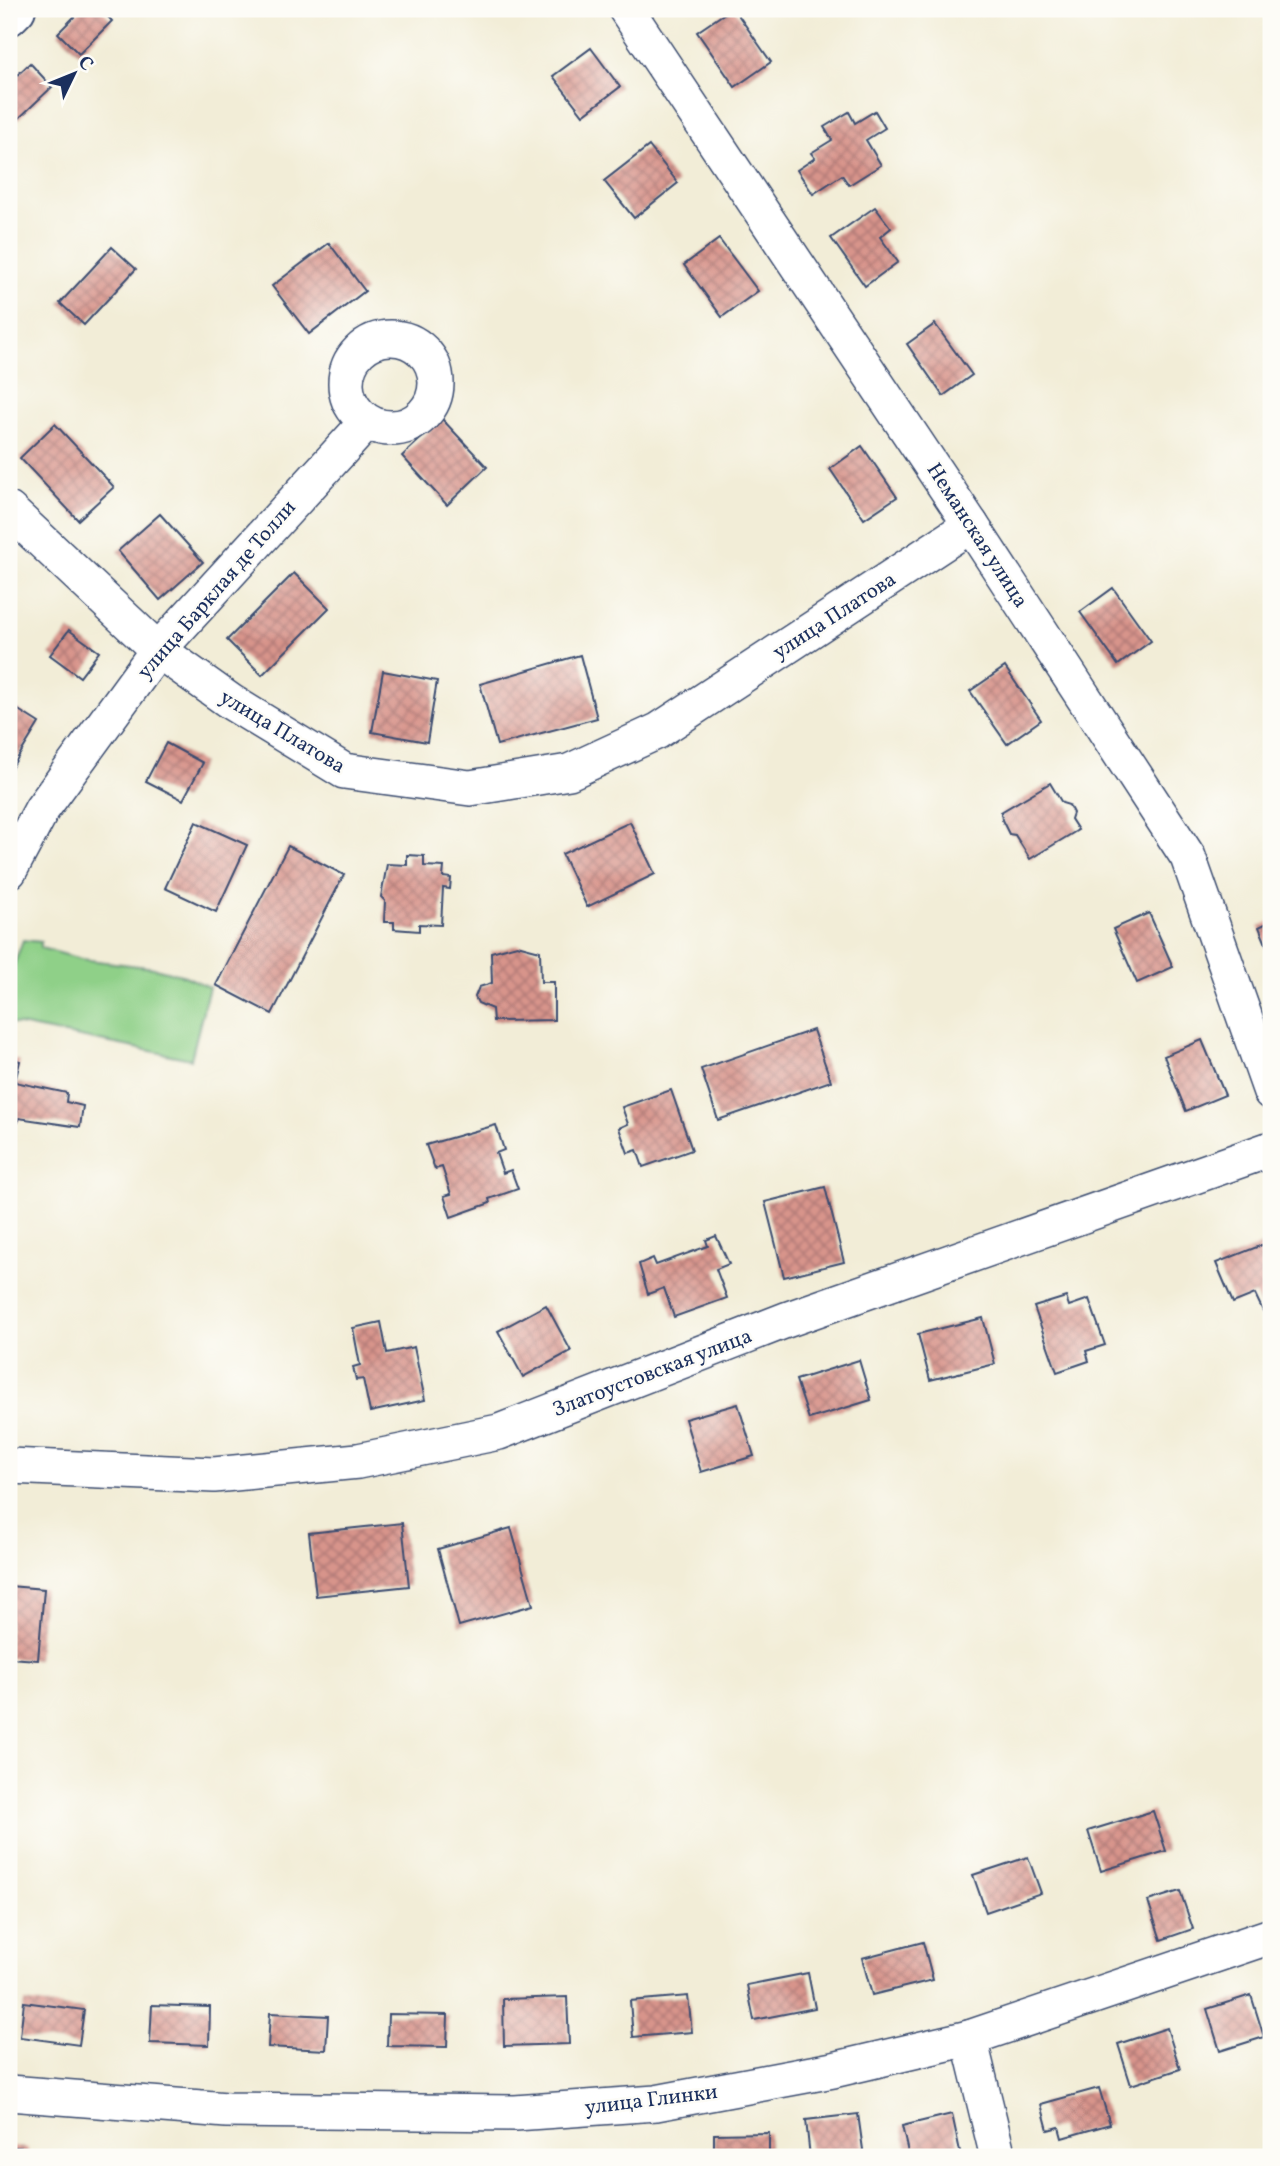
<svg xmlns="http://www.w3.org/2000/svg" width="1280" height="2166" viewBox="0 0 1280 2166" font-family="Vollkorn,serif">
<defs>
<pattern id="building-cross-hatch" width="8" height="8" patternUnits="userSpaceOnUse" patternTransform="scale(1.75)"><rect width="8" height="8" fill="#d8948b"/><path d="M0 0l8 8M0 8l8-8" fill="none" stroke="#ae7975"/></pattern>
</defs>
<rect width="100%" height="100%" fill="#fdfcf7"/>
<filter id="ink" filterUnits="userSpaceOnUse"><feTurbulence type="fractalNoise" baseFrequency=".0143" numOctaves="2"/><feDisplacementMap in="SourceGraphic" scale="14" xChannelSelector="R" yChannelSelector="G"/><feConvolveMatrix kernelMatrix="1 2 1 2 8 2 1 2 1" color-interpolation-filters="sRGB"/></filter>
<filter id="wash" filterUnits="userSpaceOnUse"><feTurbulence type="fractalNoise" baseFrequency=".00686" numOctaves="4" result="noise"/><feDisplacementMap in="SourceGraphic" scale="28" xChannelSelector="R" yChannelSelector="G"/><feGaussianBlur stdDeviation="1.57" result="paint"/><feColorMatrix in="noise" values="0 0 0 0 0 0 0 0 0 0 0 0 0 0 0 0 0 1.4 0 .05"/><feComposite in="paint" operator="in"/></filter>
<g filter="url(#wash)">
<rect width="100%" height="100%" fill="#f2edd7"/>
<!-- green -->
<path fill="#8fd088" stroke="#558073" stroke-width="2" d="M23,940L41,942V948L81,959L155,968L185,976L209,987L191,1059L9,1023V979Z"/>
<g id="blocks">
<!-- building -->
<g fill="url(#building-cross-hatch)">
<path d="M82,9H101L112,21L79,54L58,33Z"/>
<path d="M731,9H734L771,62L735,87L697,32Z"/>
<path d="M591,48L620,87L583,115L553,76Z"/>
<path d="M30,63L52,87L15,122L9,115V83Z"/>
<path d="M875,111L885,128L866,140L881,165L849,185L842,175L813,194L797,170L815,158L811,153L832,140L824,127L849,112L855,123Z"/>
<path d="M649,146L678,183L634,218L604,181Z"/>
<path d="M875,207L891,228L880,237L898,262L865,286L831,238Z"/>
<path d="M719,239L758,291L722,317L684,265Z"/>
<path d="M329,243L365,291L309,334L272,286Z"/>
<path d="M112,247L136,269L84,325L60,303Z"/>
<path d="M935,324L972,375L943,396L907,344Z"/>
<path d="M442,419L487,467L447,505L402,456Z"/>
<path d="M55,424L114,487L78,520L20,458Z"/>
<path d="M862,446L897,497L864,519L830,469Z"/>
<path d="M160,514L203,562L160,600L118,551Z"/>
<path d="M294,573L329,608L262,675L227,640Z"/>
<path d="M1113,588L1151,641L1118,665L1080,612Z"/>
<path d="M69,630L99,652L80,677L50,655Z"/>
<path d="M580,655L597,718L497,745L480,684Z"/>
<path d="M1005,667L1041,720L1007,744L970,691Z"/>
<path d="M383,671L437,681L427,742L372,732Z"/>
<path d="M9,704L39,723L9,772Z"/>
<path d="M166,743L203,763L183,800L146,781Z"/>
<path d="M1050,783L1062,803L1069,805L1073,813L1071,819L1078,830L1030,859L1015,835L1009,834L1002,820L1001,812Z"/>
<path d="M196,822L247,845L216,912L165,888Z"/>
<path d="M630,822L655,874L587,907L562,854Z"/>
<path d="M288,846L344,875L272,1014L216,985Z"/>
<path d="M407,855L424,856V866L444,867L443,877L451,878L450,889L443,888L441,925L419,924V931L394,929V922H384L385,901L381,897L387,864L407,865Z"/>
<path d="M1149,913L1173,967L1137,983L1113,929Z"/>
<path d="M1271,921V956L1259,927Z"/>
<path d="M517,945L540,951L541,982H554V1020L493,1021L492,1009L478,1003L475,997L479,987L492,983L491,952Z"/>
<path d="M813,1030L831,1081L718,1120L701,1069Z"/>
<path d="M1202,1040L1225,1095L1186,1111L1164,1056Z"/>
<path d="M9,1058L20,1061L15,1082L67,1093L66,1102L83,1106L80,1127L19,1118L18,1122L9,1120Z"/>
<path d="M671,1090L692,1150L643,1167L637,1150L628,1153L619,1128L628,1124L622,1107Z"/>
<path d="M496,1125L504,1150L496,1153L503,1173L511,1170L518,1189L489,1199L490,1203L451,1217L444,1196L451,1194L442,1167L435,1169L426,1145Z"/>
<path d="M825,1187L844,1262L784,1277L765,1202Z"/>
<path d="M716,1236L729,1264L716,1269L727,1298L674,1317L664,1288L648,1294L639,1264L653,1258L656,1265L708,1246L706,1240Z"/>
<path d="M1267,1243L1271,1255V1308L1263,1311L1255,1294L1233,1303L1216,1263Z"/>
<path d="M1066,1297L1069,1306L1089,1299L1105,1345L1086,1351L1089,1361L1057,1372L1034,1307Z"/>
<path d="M546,1305L571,1351L523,1377L498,1331Z"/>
<path d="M983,1318L995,1364L930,1380L918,1334Z"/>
<path d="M381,1322L387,1353L414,1347L425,1400L370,1412L363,1379L356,1380L353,1367L360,1365L353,1328Z"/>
<path d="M859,1360L871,1400L809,1419L796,1380Z"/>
<path d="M738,1404L754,1456L701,1472L685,1419Z"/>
<path d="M402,1523L409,1586L316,1596L309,1533Z"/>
<path d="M511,1528L533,1605L459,1626L438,1549Z"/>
<path d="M9,1586L44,1589L38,1660L9,1658Z"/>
<path d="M1153,1811L1166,1851L1101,1871L1088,1831Z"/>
<path d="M1028,1857L1041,1893L986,1912L973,1875Z"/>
<path d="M1180,1891L1193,1929L1161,1940L1148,1901Z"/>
<path d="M923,1942L933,1980L872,1995L862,1958Z"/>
<path d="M808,1973L815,2008L754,2020L747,1985Z"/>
<path d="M1251,1995L1264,2037L1220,2051L1207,2009Z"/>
<path d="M688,1996L692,2032L633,2037L630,2001Z"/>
<path d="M567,1997L569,2044L504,2046L503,1999Z"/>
<path d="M24,2002L84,2010L79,2045L20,2037Z"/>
<path d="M152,2005L210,2007L209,2045L150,2043Z"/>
<path d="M270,2013L328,2016L326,2050L268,2047Z"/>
<path d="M388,2014L448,2015L447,2047L387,2046Z"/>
<path d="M1167,2028L1180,2069L1131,2085L1118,2044Z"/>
<path d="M1099,2088L1110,2124L1062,2138L1059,2127L1048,2130L1041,2104Z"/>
<path d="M858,2114L864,2157H810L806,2120Z"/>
<path d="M952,2114L961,2156L909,2157L902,2126Z"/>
<path d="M769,2133V2157H714V2134Z"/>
<path d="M9,2147L28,2148V2157H9Z"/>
<path d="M673,2150V2157H618V2155Z"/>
<path d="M66,2153L99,2155V2157H66Z"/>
</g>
</g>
</g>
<g filter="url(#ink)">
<use href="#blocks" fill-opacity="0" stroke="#3b4c70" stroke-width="2"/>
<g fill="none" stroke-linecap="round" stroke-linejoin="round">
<defs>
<g id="minor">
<path d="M626,9L971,525L1188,857L1271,1092"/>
<circle cx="391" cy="383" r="45"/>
<path d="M9,510L158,650L231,702L344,771L470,788L569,772L658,731L971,525"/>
<path d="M9,871L42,809L158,650L367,422"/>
<path d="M9,1466L214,1475L358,1461L499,1432L786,1320L1271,1149"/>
<path d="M969,2038L998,2157"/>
<path d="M9,2093L227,2110L515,2113L656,2103L833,2070L969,2038L1271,1936"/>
</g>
<path id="tertiary" d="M9,16L16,9"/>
</defs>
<!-- minor casing -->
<use href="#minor" stroke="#3b4c70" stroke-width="38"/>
<!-- tertiary casing -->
<use href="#tertiary" stroke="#3b4c70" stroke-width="42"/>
<!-- minor -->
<use href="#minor" stroke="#fff" stroke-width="35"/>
<!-- tertiary -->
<use href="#tertiary" stroke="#fff" stroke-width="38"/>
</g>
</g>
<g text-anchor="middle" stroke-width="5" stroke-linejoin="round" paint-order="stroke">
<!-- street labels -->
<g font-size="21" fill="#1b2f5e" stroke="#fdfcf7">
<text transform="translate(978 535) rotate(57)" y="7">Неманская улица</text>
<text transform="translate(216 589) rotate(-49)" y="7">улица Барклая де Толли</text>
<text transform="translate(834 615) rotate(-33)" y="7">улица Платова</text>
<text transform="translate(283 731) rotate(31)" y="7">улица Платова</text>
<text transform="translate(652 1372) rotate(-21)" y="7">Златоустовская улица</text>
<text transform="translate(651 2099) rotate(-7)" y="7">улица Глинки</text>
</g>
</g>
<!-- margin -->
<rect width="1280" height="2166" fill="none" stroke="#fdfcf7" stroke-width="35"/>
<!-- north arrow -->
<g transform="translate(74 74) rotate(47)" stroke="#fdfcf7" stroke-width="5" paint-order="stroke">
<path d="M0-5L12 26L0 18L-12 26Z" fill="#1b2f5e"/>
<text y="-10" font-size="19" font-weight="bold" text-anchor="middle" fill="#1b2f5e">С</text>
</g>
</svg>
